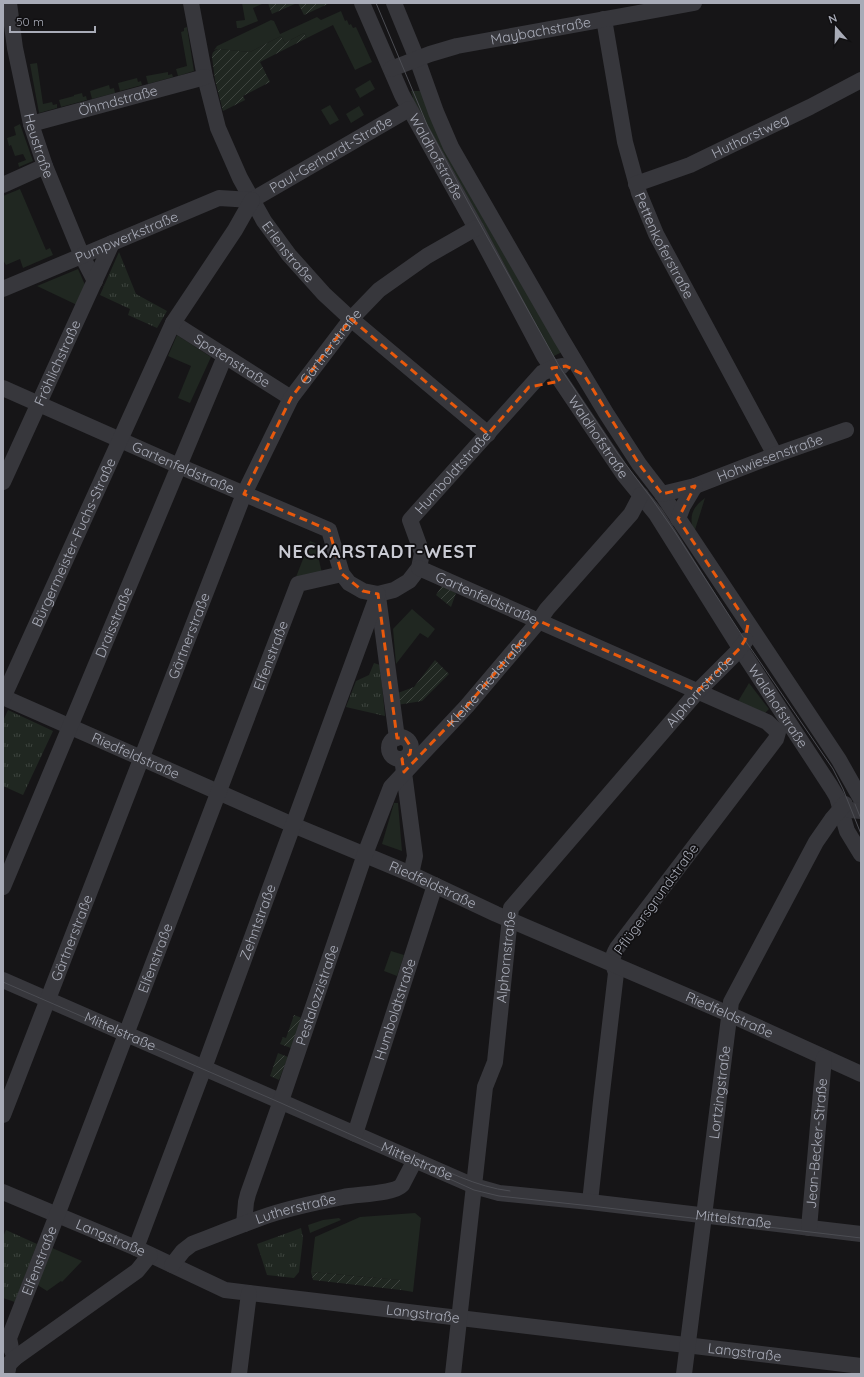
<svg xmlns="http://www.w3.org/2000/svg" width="864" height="1377" viewBox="0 0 864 1377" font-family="Quicksand,sans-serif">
<defs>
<pattern id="park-tufts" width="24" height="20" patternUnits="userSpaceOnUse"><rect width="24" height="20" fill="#202721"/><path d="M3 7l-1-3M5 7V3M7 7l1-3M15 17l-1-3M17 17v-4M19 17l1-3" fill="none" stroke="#3e443f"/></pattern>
<pattern id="garden-furrows" width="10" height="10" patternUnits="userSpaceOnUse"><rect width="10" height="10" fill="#202721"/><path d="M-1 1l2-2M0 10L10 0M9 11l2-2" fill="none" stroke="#3e443f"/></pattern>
</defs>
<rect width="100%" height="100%" fill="#161517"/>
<!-- grass -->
<g fill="#202721">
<path d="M242,3H262V4L253,8L258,21L241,28H237L236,21L245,20Z"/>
<path d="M341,11L345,21L347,20L349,25L351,24L353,28L356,27L372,62L355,70L333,25L307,38L304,33L285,43L281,36L250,52L218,49L214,50L217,46L271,20L274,21L280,34L317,17L321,20Z"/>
<path d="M187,27L194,71L178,76L176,69L187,66L181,32L184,31V28Z"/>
<path d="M37,63L43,104L52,102L53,105L57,104V108L39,113L30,64Z"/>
<path d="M168,72V75L172,74L173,77L148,84L146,76Z"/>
<path d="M137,78L138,82L141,81L142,85L120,91L118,83Z"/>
<path d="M370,80L375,89L360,98L355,89Z"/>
<path d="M109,85L110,89L114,88L115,93L92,99L90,91Z"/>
<path d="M411,91H424L566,350L550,358L411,100L413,98Z"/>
<path d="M82,93L83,97L86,96L87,100L61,107L59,100L74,96V95Z"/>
<path d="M330,105L339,120L330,125L321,110Z"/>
<path d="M359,106L364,115L351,123L346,114Z"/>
<path d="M20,124L33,161L19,167L18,163L26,160L23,154L15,156L11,145L9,146L7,138L16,135L14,127Z"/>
<path d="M20,189L46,250L50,248L53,255L23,268L20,259L6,265L3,260V196Z"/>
<path d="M78,269L86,287L77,305L37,286Z"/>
<path d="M177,335L211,357L190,403L178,398L191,366L168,356Z"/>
<path d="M705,498L694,533C689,517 691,508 705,498Z"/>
<path d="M310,541L315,543L322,573L296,577Z"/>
<path d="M412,609L435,629L428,638L420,633L396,664L393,629Z"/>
<path d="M749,683L769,709L763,715L737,703Z"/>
<path d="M394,803H398L402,851L382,844Z"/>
<path d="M391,951L404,955L397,976L384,971Z"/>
<path d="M415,1213L421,1218L413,1292L401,1290L399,1280L311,1272L315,1237L360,1217Z"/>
<path d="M339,1218L341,1220L310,1233L308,1225L323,1220Z"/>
<path d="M50,1247L82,1261L62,1282L61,1281L47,1291L36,1284Z"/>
</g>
<!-- park -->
<g fill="url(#park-tufts)">
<path d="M119,252L136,294L167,311L157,328L128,315L130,309L100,295Z"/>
<path d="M374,663L380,665L385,716L346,707L356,681L369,675Z"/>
<path d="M8,710L53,731L23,795L3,786V721Z"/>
<path d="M301,1228L303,1238L299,1272L294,1278L267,1275L257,1244Z"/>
<path d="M6,1230L37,1244L15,1302L3,1298V1237Z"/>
</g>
<!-- garden -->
<g fill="url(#garden-furrows)">
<path d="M268,3H297L272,14Z"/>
<path d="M298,3H330L304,15Z"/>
<path d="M304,33L307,38L260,62L270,82L243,96L245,100L223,111L215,80L212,57C212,52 214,51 218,49L250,52L281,36L285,43Z"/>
<path d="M442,586L456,593L451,607L436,595Z"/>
<path d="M435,660L449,674L422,701L397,705L395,694L414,687Z"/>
<path d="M294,1015L302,1018L291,1048L280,1044L283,1037L286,1038Z"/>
<path d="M278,1053L288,1057L279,1080L270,1076Z"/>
<path d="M311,1272L400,1280L401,1290L313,1280Z"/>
</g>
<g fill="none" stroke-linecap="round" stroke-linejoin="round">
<!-- minor -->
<g stroke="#37373c" stroke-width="16">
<path id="s1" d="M9,3L15,48L31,124L45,166L82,256L95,281"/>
<path id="s2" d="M191,3L205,77L218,128L240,178L264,221L289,255L324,294L351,319L488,434"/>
<path id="s3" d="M362,3L402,95L476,228L544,356L624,475L656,514L740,648L831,787L837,797L847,831L861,854"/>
<path d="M394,3L417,59L436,112L451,147L561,338L606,413L639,464L662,494L839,760L861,799"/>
<path id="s4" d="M604,19L625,142L639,193L656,234L775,455"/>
<path id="s5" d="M391,69L430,54L457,46L694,3"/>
<path id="s6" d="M31,124L205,77"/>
<path id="s7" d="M636,184L690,165L810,107L861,80"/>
<path d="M3,185L45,166"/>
<path id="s8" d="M252,200L409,109"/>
<path id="s9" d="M3,289L219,198L252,200"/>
<path id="s10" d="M173,323L291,398"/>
<path id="s11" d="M3,388L179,466L329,530L342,574L349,583L363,591L378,594L394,590L409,581L419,568L422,553L410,520L542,373L552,368L562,366"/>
<path id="s12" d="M3,482L112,243"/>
<path id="s13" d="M662,494L695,486L775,455L846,430"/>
<path d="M678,519L683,506L695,486"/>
<path id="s14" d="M419,568L767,722L778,732L776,739L617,948C611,958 612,962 616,973L601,1101L590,1202"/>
<path d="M378,596L397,738"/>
<path id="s15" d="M3,697L293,825L411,874L496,914L729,1014L861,1074"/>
<path id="s16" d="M3,698L173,323L235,230L252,200"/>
<circle cx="400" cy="748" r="11"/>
<path d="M403,765L415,856L411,874"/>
<path d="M840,809L861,811"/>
<path id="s17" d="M3,887L225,356"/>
<path id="s18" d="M3,980L474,1186L499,1193L590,1202L861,1234"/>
<path id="s19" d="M3,1115L244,494L291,398L351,319L379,290L427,256L476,228"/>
<path id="s20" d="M355,1134L435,885"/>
<path id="s21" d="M3,1192L136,1248L225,1290L861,1366"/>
<path id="s22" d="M244,1224L246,1202L248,1194L281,1101L365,854L391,787L467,706L539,621L547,609L631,514L641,495"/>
<path id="s23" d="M809,1228L824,1058"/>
<path id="s24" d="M136,1248L204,1068L378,594"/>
<path id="s25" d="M172,1265L183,1251L192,1244C218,1234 243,1224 269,1215C293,1207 318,1202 343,1197C357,1194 394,1194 402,1185L415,1160"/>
<path id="s26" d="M15,1358L11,1348L9,1338L57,1215L298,584L342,574"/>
<path d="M7,1374L9,1364L15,1358L137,1271L150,1255"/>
<path d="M239,1374L249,1293"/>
<path id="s27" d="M453,1374L485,1087L495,1062L511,908L698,691L736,653L746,640"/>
<path id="s28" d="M684,1374L731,1002L816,842L832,819L845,804"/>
</g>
<!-- tram -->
<g stroke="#4c4d53" stroke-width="1">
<path d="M376,3L428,127L469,204L559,366L618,454L652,499L675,532L745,640L833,769L843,789L861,834"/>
<path d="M855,804L861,819"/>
<path d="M3,982L281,1103L474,1190L499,1196L591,1206L861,1238"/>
<path d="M414,1157C445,1170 476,1187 510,1191"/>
</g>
</g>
<!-- marked area -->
<path fill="none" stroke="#e8590c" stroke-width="3" stroke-dasharray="8 5" stroke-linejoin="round" d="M351,319L488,434L529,387L560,381L552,368L566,366L584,375L639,464L662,494L695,486L678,519L748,624L745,640L740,648L698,691L539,621L467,706L404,772L402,759L410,754L411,747L405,738H397L378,594L363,591L342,574L329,530L244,494L291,398Z"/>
<g text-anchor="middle" stroke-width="3.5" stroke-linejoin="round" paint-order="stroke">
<!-- street labels -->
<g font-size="14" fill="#a8abb7" stroke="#111012">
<text dy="5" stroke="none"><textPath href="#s5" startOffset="155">Maybachstraße</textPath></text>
<text dy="5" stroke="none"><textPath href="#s6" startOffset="90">Öhmdstraße</textPath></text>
<text dy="5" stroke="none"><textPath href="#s7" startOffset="124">Huthorstweg</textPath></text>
<text dy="5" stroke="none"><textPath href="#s1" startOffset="146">Heustraße</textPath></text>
<text dy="5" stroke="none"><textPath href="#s8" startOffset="91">Paul-Gerhardt-Straße</textPath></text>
<text dy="5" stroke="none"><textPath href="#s3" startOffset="171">Waldhofstraße</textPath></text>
<text dy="5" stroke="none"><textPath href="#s9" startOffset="134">Pumpwerkstraße</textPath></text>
<text dy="5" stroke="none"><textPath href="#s4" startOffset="236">Pettenkoferstraße</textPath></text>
<text dy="5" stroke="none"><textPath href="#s2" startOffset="271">Erlenstraße</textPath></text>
<text dy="5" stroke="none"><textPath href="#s19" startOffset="838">Gärtnerstraße</textPath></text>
<text dy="5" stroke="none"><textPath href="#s10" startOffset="70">Spatenstraße</textPath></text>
<text dy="5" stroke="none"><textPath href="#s12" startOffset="131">Fröhlichstraße</textPath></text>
<text dy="5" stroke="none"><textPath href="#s3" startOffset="495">Waldhofstraße</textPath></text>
<text dy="5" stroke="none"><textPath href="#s13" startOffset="114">Hohwiesenstraße</textPath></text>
<text dy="5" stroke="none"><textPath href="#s11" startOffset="197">Gartenfeldstraße</textPath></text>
<text dy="5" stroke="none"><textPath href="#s11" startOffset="609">Humboldtstraße</textPath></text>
<text dy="5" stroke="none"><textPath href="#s16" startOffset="171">Bürgermeister-Fuchs-Straße</textPath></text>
<text dy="5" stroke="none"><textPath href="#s14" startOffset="74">Gartenfeldstraße</textPath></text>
<text dy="5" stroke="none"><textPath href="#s17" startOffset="287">Draisstraße</textPath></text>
<text dy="5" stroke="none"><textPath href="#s19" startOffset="514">Gärtnerstraße</textPath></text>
<text dy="5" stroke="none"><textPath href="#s26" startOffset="752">Elfenstraße</textPath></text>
<text dy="5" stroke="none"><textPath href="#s22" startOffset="604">Kleine Riedstraße</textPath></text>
<text dy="5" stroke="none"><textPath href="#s27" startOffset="758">Alphornstraße</textPath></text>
<text dy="5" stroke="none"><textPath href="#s3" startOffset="819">Waldhofstraße</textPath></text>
<text dy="5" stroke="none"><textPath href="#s15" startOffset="145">Riedfeldstraße</textPath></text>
<text dy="5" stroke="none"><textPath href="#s15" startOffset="469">Riedfeldstraße</textPath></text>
<text transform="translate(656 899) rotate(-54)" y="5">Pflügersgrundstraße</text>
<text dy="5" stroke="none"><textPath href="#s24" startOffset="348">Zehntstraße</textPath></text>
<text dy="5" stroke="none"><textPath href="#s19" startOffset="190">Gärtnerstraße</textPath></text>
<text dy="5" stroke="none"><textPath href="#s27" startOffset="421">Alphornstraße</textPath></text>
<text dy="5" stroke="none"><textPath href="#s26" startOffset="428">Elfenstraße</textPath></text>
<text dy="5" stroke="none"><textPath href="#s22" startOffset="241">Pestalozzistraße</textPath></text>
<text dy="5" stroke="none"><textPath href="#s20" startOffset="131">Humboldtstraße</textPath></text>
<text dy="5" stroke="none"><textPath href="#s15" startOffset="793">Riedfeldstraße</textPath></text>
<text dy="5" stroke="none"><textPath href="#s18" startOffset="128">Mittelstraße</textPath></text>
<text dy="5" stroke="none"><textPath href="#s28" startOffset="284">Lortzingstraße</textPath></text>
<text dy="5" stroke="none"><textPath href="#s23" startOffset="85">Jean-Becker-Straße</textPath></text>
<text dy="5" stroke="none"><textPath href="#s18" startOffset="452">Mittelstraße</textPath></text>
<text dy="5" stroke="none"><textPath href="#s25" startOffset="139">Lutherstraße</textPath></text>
<text dy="5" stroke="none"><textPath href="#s18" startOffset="776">Mittelstraße</textPath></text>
<text dy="5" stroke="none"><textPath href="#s21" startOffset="117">Langstraße</textPath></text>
<text dy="5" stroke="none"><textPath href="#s26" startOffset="104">Elfenstraße</textPath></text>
<text dy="5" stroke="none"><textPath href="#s21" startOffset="442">Langstraße</textPath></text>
<text dy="5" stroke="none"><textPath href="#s21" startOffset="766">Langstraße</textPath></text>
</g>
<!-- district labels -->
<g font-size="18" font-weight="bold" letter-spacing="1" fill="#c9cad3" stroke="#111012">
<text x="378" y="558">NECKARSTADT-WEST</text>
</g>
</g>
<!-- border -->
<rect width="864" height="1377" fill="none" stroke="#a8abb7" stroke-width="8"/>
<!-- north arrow -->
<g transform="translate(836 28) rotate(340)" stroke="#111012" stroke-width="3" paint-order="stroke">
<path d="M0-3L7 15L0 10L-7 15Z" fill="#a8abb7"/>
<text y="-6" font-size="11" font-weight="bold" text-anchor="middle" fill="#a8abb7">N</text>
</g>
<!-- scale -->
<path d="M10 26v6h85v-6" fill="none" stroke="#a8abb7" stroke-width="2"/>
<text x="16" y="26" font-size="12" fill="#a8abb7" stroke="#111012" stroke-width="3" paint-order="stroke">50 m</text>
</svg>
